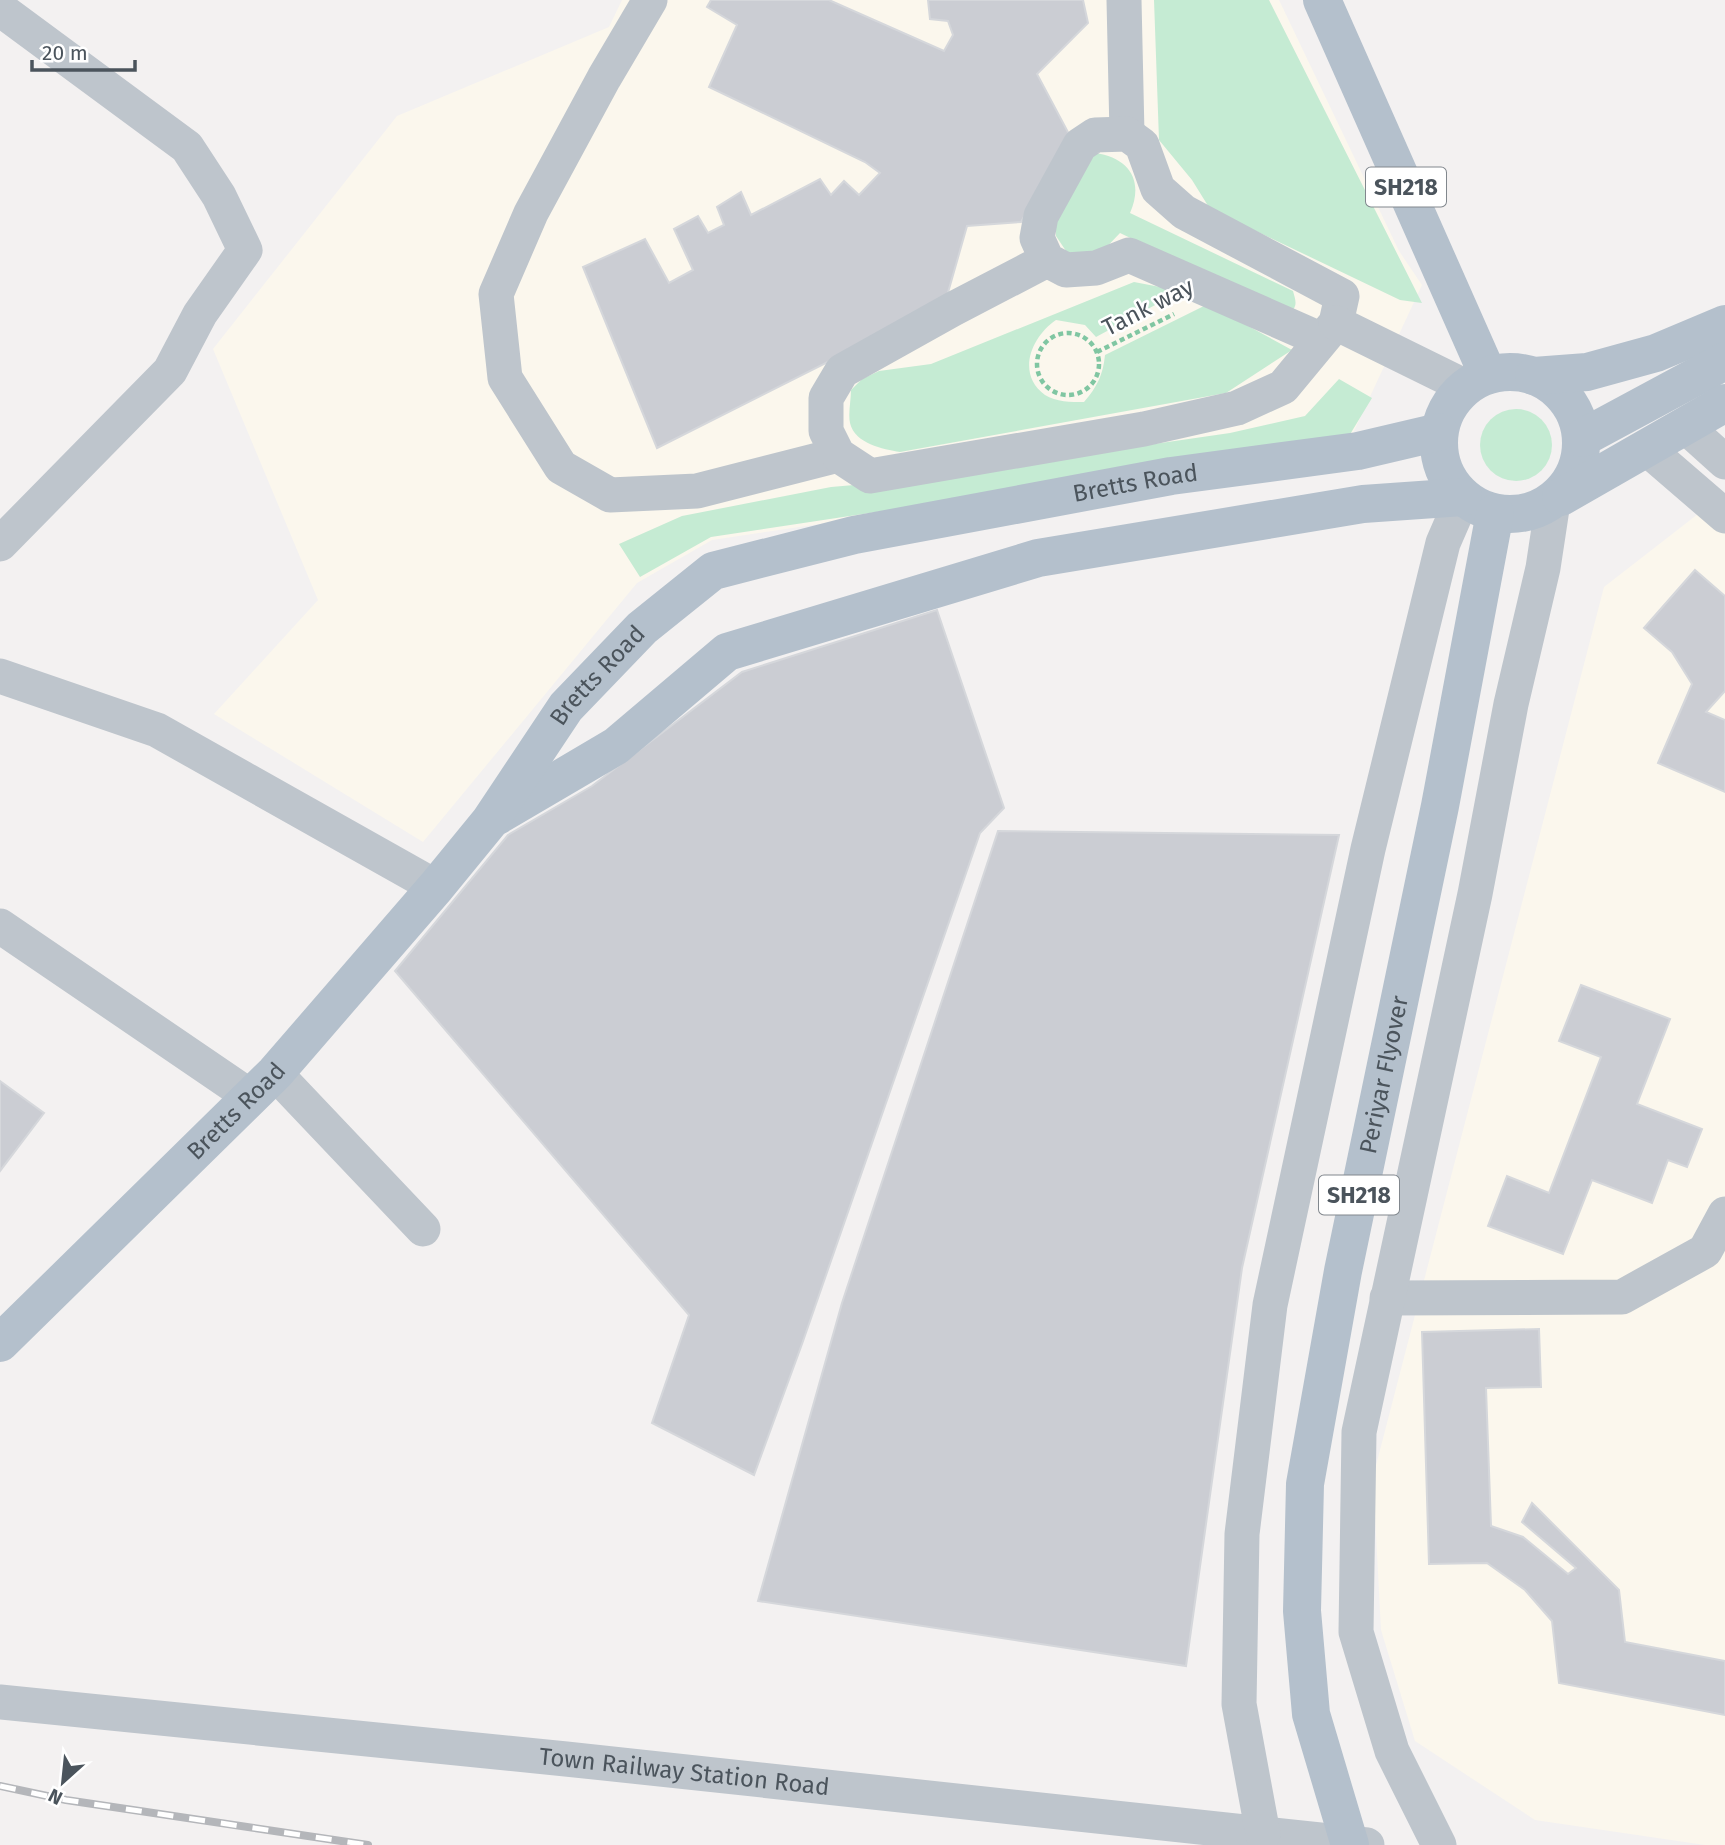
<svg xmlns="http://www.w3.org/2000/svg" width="1725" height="1845" viewBox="0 0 1725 1845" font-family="'Fira Sans',sans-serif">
<rect width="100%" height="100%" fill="#f3f1f1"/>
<!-- commercial -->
<g fill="#fbf7ed">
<path d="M622,0H1279L1399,251L1422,285L1347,446L712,540L637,583L423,842L214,714L318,600L213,349L397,116L609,27Z"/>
<path d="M1725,493V1845H1705L1535,1820L1415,1741L1381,1630L1373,1477L1604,587Z"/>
</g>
<!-- green -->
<g fill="#c5ebd3">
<path d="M1154,0H1269L1422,303L1400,300L1210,209L1192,180L1159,140Z"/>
<path d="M1095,153C1130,158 1144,181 1130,213L1293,291C1296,302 1298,306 1289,314L1120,233L1098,256H1077L1066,251L1056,236V222Z"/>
<path d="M1134,282L1181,291L1096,337L1085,325L1056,320C1031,337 1016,374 1045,395C1056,402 1071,402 1084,402C1097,387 1103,375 1105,355L1208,304L1292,350L1226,393L900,452C883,449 855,444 850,423C848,414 851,400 851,390L862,379L879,371L931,364Z"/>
<path d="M1339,379L1372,398L1346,441L711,537L640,577L619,544L682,516L831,487L958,476L1078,455L1230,433L1305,416Z"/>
<circle cx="1516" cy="445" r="36"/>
</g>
<!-- building -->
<g fill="#cbcdd3" stroke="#d5d7db" stroke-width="2">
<path d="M711,0H829L944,51L953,35L948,21L930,19L928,0H1083L1088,23L1037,74L1070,136L1021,222L967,226L945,303L657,448L583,267L645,239L669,283L693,270L674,229L698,216L708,233L724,225L717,207L741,192L751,215L820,179L831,195L844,181L859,195L880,173L865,162L709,87L737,25L707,7Z"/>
<path d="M1695,570L1725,596V691L1706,712L1725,720V792L1658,763L1692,684L1672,652L1644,628Z"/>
<path d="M937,610L1004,808L980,833L802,1344L754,1475L652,1423L689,1315L395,971L508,835L592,786L742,672Z"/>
<path d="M998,831L1339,835L1242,1268L1186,1666L758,1601L842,1303Z"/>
<path d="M1581,985L1670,1019L1637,1104L1702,1129L1687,1167L1668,1160L1652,1203L1592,1180L1563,1254L1488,1226L1507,1176L1549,1193L1601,1057L1559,1041Z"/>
<path d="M0,1081L44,1113L0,1171Z"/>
<path d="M1539,1329L1541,1387L1486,1388L1491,1526L1523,1537L1568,1574L1576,1568L1522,1522L1532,1503L1619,1590L1625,1642L1725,1661V1715L1559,1683L1552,1621L1525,1590L1487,1563L1429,1564L1422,1332Z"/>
</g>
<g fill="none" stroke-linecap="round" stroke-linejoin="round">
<!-- path -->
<g stroke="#80c6a2" stroke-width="4.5" stroke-dasharray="5 3.5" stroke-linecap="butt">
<circle cx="1068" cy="364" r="31"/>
<path d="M1097,352L1174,314"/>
</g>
<!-- minor -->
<g stroke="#bec5cc" stroke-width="35">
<path d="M650,0L604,78L531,213L496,294L505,378L561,467L610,495L697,491L838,455"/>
<path d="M1124,0L1127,134"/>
<path d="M0,9L187,147L219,196L245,250L200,314L170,371L0,544"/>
<path d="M1047,260L953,309L842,371L826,398V431L838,455L870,476L1144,429L1237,408L1283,387L1336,323L1342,296L1184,212L1158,189L1142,145L1127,134L1095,135L1080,145L1041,216L1037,238L1047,260L1066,270L1096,268L1129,255L1322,340"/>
<path d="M1336,323L1466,387"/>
<path d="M1685,426L1725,462"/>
<path d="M1646,448L1725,516"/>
<path d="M0,676L157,730L436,887"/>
<path d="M0,926L251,1097"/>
<path d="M275,1073L423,1229"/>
<path d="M1387,1298L1622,1297L1705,1251L1725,1214"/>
<path id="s1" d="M0,1702L566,1759L1367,1845"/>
<path d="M1263,1834L1239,1704L1242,1534L1270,1305L1368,849L1443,543L1463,497"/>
<path d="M1439,1845L1392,1751L1356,1632L1359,1432L1475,894L1511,704L1543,568L1553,502"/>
</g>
<!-- major -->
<g stroke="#b4c0cc" stroke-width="38">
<path d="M1322,0L1488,375"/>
<circle cx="1510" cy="443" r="71"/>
<path d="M1534,376L1587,372L1656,353L1725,324"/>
<path d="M1582,438L1725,361"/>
<path d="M1561,497L1725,403"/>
<path d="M497,816L616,746L727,652L1038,558L1363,504L1463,497"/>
<path id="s2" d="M0,1343L275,1073L436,887L490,821L566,707L642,628L713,571L854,535L1171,476L1358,451L1439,432"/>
<path id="s3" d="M1350,1845L1311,1714L1302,1611L1305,1484L1343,1271L1440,806L1495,513"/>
</g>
<defs>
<path id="rail" d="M0,1786L66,1800L368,1845"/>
</defs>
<!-- rail casing -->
<use href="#rail" stroke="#b4b6ba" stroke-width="8"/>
<!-- rail -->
<use href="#rail" stroke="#fff" stroke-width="5" stroke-dasharray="16" stroke-linecap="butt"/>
</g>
<g text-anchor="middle" stroke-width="5" stroke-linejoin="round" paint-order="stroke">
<!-- shield labels -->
<g fill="#fff" stroke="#81878d" stroke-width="2">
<rect x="1366" y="167.5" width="80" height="39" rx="5"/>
<rect x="1319" y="1175.5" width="80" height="39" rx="5"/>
</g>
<g font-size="23" font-weight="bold" fill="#4b545c">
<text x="1406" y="195">SH218</text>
<text x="1359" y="1203">SH218</text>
</g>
<!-- street labels -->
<g font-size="24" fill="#4b545c" stroke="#fff">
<text transform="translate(1148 307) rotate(-27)" y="8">Tank way</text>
<text dy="8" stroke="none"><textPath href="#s2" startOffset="1486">Bretts Road</textPath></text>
<text dy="8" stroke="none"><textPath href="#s2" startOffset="898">Bretts Road</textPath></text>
<text dy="8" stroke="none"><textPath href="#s3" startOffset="784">Periyar Flyover</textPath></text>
<text dy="8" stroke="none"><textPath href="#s2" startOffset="331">Bretts Road</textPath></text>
<text dy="8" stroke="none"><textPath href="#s1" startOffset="688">Town Railway Station Road</textPath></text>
</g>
</g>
<!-- north arrow -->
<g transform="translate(63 1782) rotate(207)" stroke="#ffffff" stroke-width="5" paint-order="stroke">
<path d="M0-5L12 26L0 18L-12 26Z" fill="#4b545c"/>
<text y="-10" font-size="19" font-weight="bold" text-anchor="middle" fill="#4b545c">N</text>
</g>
<!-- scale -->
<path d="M32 60v10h103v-10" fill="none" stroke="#4b545c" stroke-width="3.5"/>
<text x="42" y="60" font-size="21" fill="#4b545c" stroke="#ffffff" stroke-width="5" paint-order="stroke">20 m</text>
</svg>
